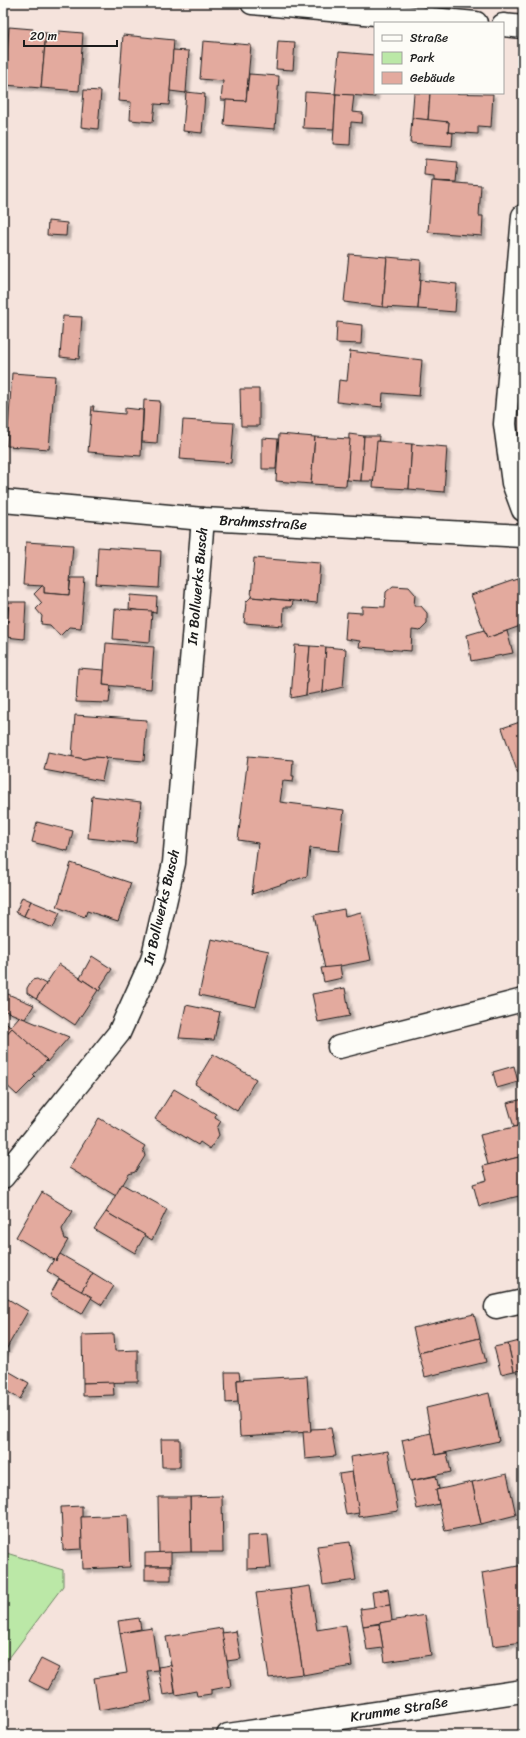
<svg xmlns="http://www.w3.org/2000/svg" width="526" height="1738" viewBox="0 0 526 1738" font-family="Sriracha,sans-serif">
<defs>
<filter id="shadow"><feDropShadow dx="3.5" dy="3.5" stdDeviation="1" flood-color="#0004"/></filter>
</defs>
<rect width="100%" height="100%" fill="#f5e3dc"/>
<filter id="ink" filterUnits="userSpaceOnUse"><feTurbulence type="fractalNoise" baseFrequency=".025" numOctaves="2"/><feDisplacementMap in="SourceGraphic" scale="8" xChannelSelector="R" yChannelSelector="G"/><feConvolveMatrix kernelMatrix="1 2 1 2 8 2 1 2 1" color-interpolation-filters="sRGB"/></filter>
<g filter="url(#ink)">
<!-- green -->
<path fill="#bbe8a7" stroke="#6c8262" d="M3,1552L63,1570V1586L3,1666Z"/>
<!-- building -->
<g fill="#e3aa9e" stroke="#1c1c1c" filter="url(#shadow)">
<path d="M9,27L33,29V32L46,33L41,88L5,85Z"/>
<path d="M59,31L83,33L79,91L41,88L46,33L59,35Z"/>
<path d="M123,35L174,40L169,105L155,104L153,122L130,120L131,102L118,101Z"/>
<path d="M203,41L251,45L246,101L221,100L223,81L200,79Z"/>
<path d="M278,41L295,42L293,70L276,69Z"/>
<path d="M173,50L189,51L186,93L170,91Z"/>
<path d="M339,52L375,55V97L335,94Z"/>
<path d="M249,74L279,76L275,129L224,125L226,100L246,101Z"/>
<path d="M84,90L101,91L98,129L81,127Z"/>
<path d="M186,92L205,94L202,133L183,131Z"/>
<path d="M305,92L336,94L334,129L303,128Z"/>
<path d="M414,93H430L428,120L412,118Z"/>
<path d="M430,93L493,94L491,127L478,126V134L448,132L449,122L428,121Z"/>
<path d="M336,94L354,95L352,112L363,113L362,123L351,122L350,145L333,144Z"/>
<path d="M412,118L449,122L448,132L453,133L452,146L410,143Z"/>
<path d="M425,159L458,162L456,182L434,181V176L424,175Z"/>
<path d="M432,181L481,185L479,216H483L482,236L428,232Z"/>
<path d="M48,221L67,223L66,236L47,235Z"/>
<path d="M349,254L387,257L383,307L344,302Z"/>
<path d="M387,257L421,260L418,309L383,307Z"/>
<path d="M420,280L457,284L455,312L418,309Z"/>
<path d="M63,316L82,317L79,359L60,357Z"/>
<path d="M337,322L362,325L361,344L336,343Z"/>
<path d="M350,351L422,360L419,396L383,393L382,407L337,402L339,380L347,381Z"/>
<path d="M12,373L55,376L49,449L7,446Z"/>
<path d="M240,389H259V426H241Z"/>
<path d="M144,400L160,401L157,443L142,442Z"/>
<path d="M92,406H94L93,411L125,414V408L143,410L141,456L88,452Z"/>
<path d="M183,420L234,423L231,463L180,459Z"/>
<path d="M279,434L315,437L311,484L276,481Z"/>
<path d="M349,434L364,436L361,481L347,480Z"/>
<path d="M364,436H379L374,481H361Z"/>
<path d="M315,437L350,439L346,486L311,484Z"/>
<path d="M262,438L278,439L276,469H262Z"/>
<path d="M377,441L412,444L409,489L373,487Z"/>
<path d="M412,444L447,447L444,492L409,489Z"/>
<path d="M26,542L73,545L69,595L44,593V586L23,585Z"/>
<path d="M98,547L161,551L159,588L96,584Z"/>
<path d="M254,558L320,563L317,603L251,597Z"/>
<path d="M71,578H85L81,628L69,627L60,636L50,625L41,624L42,616L36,609L42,603L34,594L42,586H44V593L69,595Z"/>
<path d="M517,579L523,596V625L487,638L471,595Z"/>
<path d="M393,586L409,587L415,594L414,606H421L427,613V624L420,631L412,630L411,651L359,647L360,641L345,639L347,612L362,613V606L385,607L386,592Z"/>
<path d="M130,595L157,597L156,613L129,609Z"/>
<path d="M251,597L293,601L292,607H284L283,626L244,623L246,602Z"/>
<path d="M8,601L9,602L6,637L3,663V609H8Z"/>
<path d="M9,602H26L24,639L6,637Z"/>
<path d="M115,609L152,611L150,642L113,639Z"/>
<path d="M484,630L487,638L507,631L513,653L471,661L467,635Z"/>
<path d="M106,643L154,647L151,689L103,685Z"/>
<path d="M295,645L310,646L306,695L291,698Z"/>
<path d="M310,646L326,647L324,684L323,692L306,695Z"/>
<path d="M326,647L346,649L343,687L323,692Z"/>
<path d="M78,668L104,670L103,685L111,686L109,703L76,702Z"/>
<path d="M75,715L147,720L144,761L93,757L84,759L72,757Z"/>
<path d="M523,721V772L518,774L502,728Z"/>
<path d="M48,752L84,759L93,757L107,758L102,781L44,770Z"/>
<path d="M248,756L293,760L292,776H294L293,782L283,781L280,802L344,810L339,851L310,848L307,876L252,894L258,843L238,840Z"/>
<path d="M92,796L141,802L136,843L88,838Z"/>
<path d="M37,822L73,831L68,851L32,842Z"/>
<path d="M71,863L131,883L118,921L87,911L85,917L57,907Z"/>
<path d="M22,897L31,901L24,916L16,912Z"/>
<path d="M31,901L60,913L53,928L24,916Z"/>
<path d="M344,909L345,916L361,912L371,960L325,969L314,915Z"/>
<path d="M211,939L269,951L256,1007L199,995Z"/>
<path d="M92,956L112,969L100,987L102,988L100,991L80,978Z"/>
<path d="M59,964L98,990L75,1025L36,999Z"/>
<path d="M340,966L342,978L324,982L321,968Z"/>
<path d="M37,979L46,984L36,999L27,993V988L32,980Z"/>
<path d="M345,988L350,1016L318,1022L312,994Z"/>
<path d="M3,992L34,1005L25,1019L3,1010Z"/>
<path d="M186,1005L220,1012L214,1040L179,1038Z"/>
<path d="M19,1017L25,1019L69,1037L47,1062L12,1028L3,1038V1020L10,1027Z"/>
<path d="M12,1028L47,1060L33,1075L35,1077L17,1095L3,1082V1038Z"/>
<path d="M213,1054L256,1079L237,1111L195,1084Z"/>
<path d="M514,1066L518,1082L497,1088L493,1072Z"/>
<path d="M174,1089L216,1114L215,1117L221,1121L217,1128L219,1135L210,1149L200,1142L198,1145L155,1119Z"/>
<path d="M523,1099V1125L514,1127L507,1103Z"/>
<path d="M99,1118L145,1146L143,1149L145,1156L135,1172L129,1174L116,1196L69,1168Z"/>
<path d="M523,1125V1156L488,1165L480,1135Z"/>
<path d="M523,1156V1195L479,1206L473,1184L487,1180L483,1166Z"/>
<path d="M122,1184L167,1209L152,1240L106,1212Z"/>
<path d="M42,1192L73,1211L62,1229L65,1239L68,1240L56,1261L16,1237Z"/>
<path d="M106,1212L145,1235L135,1253L94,1229Z"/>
<path d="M60,1254L93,1273L81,1292L47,1271L54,1259L56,1261Z"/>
<path d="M93,1273L114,1286L102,1305L81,1292Z"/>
<path d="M59,1279L92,1297L82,1314L50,1295Z"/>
<path d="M3,1296L28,1311L4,1353L3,1352Z"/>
<path d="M474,1314L480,1338L419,1353L413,1328Z"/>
<path d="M114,1334L115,1351L138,1350V1382L83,1383L82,1335Z"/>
<path d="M480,1338L486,1362L425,1377L419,1353Z"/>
<path d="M523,1340V1370L514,1371L508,1344Z"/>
<path d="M508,1344L514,1371L501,1374L494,1347Z"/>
<path d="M3,1368L29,1383L20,1399L3,1389Z"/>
<path d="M225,1372H239L240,1379L237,1380L238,1402L226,1403Z"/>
<path d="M307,1376L311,1432L240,1436L237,1380Z"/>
<path d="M113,1382L114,1395L83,1396V1383Z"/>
<path d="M489,1393L499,1441L435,1455L426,1408Z"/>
<path d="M331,1428L336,1456L305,1459L303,1432H311V1429Z"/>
<path d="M431,1433L435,1455L447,1453L451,1472L410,1481L402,1440Z"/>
<path d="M161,1439H180V1467H162Z"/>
<path d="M388,1451L398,1511L359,1517L350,1457Z"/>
<path d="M352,1472L359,1513L346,1515L339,1474Z"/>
<path d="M507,1474L516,1515L481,1524L472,1482Z"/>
<path d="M436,1476L439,1489L436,1490L439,1504L417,1509L411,1481Z"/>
<path d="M472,1482L481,1524L445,1531L436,1490Z"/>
<path d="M222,1496L223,1552H191L190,1497Z"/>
<path d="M158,1497H190L191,1552L159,1553Z"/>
<path d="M82,1506V1549L63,1550L61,1507Z"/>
<path d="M128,1515L130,1567L83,1569L81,1517Z"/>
<path d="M268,1535L271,1568L247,1569V1536Z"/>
<path d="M350,1542L356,1580L323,1585L317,1546Z"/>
<path d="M171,1552V1566H145V1553Z"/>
<path d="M523,1565V1642L493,1646L482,1573Z"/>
<rect x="145" y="1566" width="26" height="14"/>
<path d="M310,1586L317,1630L346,1625L352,1666L303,1675L290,1589Z"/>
<path d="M290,1589L303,1674L269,1678L256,1593Z"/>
<path d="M388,1589L390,1605L374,1607L372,1592Z"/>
<path d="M390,1605L392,1621L363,1626L360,1609Z"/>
<path d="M425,1615L431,1655L385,1662L379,1623Z"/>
<path d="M139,1618L141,1629L120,1633L118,1621Z"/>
<path d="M379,1624L383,1648L367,1650L363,1626Z"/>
<path d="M152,1628L158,1670L147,1671L152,1701L99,1710L94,1678L127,1673L120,1633Z"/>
<path d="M222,1628L231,1686L211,1690V1694L197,1696L196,1691L176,1695L166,1637Z"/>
<path d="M236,1631L241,1659L227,1661L222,1633Z"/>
<path d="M41,1659L59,1668L47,1690L29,1681Z"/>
<path d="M171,1665L175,1693L163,1695L158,1667Z"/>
</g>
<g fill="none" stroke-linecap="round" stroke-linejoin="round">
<defs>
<g id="minor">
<path d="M252,3L476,23"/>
<path d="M503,25L523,27"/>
<path d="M523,216L505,424L513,483L523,510"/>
<path d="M3,501L203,519L523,536"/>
<path d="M339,1047L523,1000"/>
<path d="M3,1177L119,1033L152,960L174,863L203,519"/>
<path d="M496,1307L523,1301"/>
<path d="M228,1735L523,1691"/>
</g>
</defs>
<!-- minor casing -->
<use href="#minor" stroke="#1c1c1c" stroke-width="25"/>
<!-- minor -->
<use href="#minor" stroke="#fdfcf7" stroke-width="22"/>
</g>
</g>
<g text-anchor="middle" stroke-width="3" stroke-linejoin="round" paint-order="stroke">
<!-- street labels -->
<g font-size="14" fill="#1c1c1c" stroke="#fdfcf7">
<text transform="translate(263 522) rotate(3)" y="5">Brahmsstraße</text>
<text transform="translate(197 586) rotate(-85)" y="5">In Bollwerks Busch</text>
<text transform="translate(161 907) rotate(-77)" y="5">In Bollwerks Busch</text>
<text transform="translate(399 1709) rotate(-9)" y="5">Krumme Straße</text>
</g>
</g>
<!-- margin -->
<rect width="526" height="1738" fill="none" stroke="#fdfcf7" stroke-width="16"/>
<rect x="8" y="8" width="510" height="1722" fill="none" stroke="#1c1c1c" stroke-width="1.5" filter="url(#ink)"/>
<!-- legend -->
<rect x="374" y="22" width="130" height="72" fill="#fdfcf7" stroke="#a3a29f"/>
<rect x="382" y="35" width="20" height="6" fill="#fdfcf7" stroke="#a3a29f"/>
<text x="410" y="42" font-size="12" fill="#1c1c1c">Straße</text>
<rect x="382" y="52" width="20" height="12" fill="#bbe8a7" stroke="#a3a29f"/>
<text x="410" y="62" font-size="12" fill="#1c1c1c">Park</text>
<rect x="382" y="72" width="20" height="12" fill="#e3aa9e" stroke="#a3a29f"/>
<text x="410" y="82" font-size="12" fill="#1c1c1c">Gebäude</text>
<!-- scale -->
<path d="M24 40v6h93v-6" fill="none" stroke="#1c1c1c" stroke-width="2"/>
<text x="30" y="40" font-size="12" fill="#1c1c1c" stroke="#fdfcf7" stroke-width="3" paint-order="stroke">20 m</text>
</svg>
